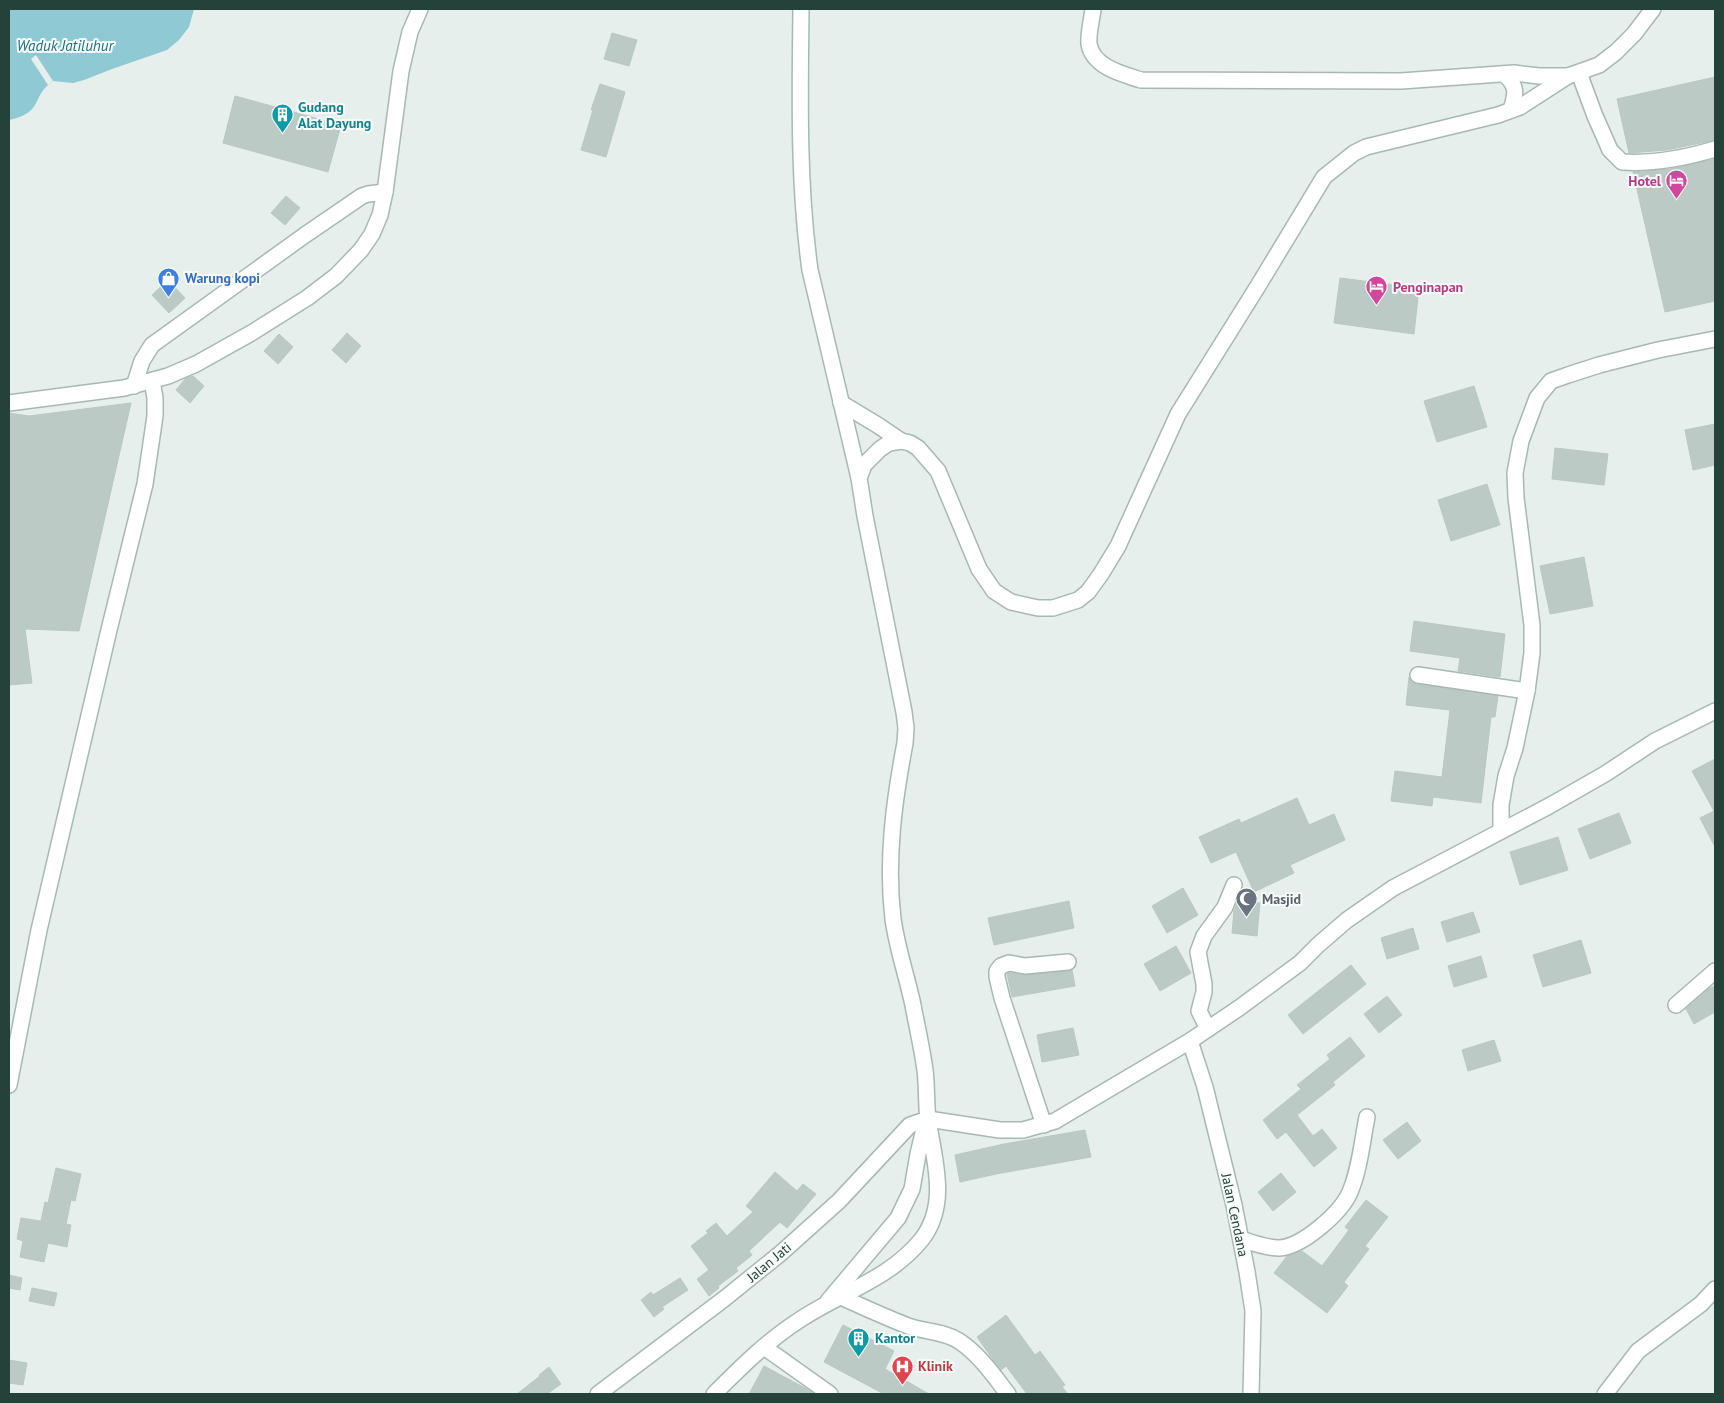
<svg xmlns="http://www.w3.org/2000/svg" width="1724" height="1403" viewBox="0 0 1724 1403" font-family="'PT Sans',sans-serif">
<rect width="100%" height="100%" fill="#e6efeb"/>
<!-- water -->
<path fill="#8ec9d4" d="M9,9H194L189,27L179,40L167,50L112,69L84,80L73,83L53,81C30,97 45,112 9,120Z"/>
<!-- pier -->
<path fill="#e6efeb" d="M36,55L53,81L48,85L31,59Z"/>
<!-- building -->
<g fill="#bbcac4" stroke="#b8c9c2">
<path d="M612,33L637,40L629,66L604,59Z"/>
<path d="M1715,77V140L1667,150L1629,153L1617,99Z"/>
<path d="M600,84L625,92L606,157L581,150L593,110H591Z"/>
<path d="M235,96L341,125L328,172L223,143Z"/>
<path d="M1715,159V301L1665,312L1633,172L1670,169Z"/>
<path d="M286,196L300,208L285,225L271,213Z"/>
<path d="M1340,278L1419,288L1414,334L1334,323Z"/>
<path d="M168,280L185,298L169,313L152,295Z"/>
<path d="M347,333L361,346L346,363L332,350Z"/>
<path d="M279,334L293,347L278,364L264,351Z"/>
<path d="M193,376L204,386L190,403L176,390L186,378Z"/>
<path d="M1474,386L1487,427L1437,442L1424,401Z"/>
<path d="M131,403L79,631L25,629L32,683L9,685V413L29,416Z"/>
<path d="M1715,424V465L1693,470L1685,430Z"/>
<path d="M1555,448L1608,454L1604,485L1552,479Z"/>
<path d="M1487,484L1500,525L1451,541L1438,500Z"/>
<path d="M1584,557L1593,606L1550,614L1540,566Z"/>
<path d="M1414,621L1505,634L1500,677L1458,671L1460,658L1410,651Z"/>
<path d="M1409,677L1412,682L1417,684L1498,696L1495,717H1491L1481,803L1433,797L1432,806L1391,801L1395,771L1442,777L1450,710L1406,705Z"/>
<path d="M1715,759V847L1700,818L1714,811L1692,771Z"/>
<path d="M1297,798L1309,825L1334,814L1345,840L1290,865L1294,873L1254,892L1236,852L1211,863L1199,837L1239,819L1241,823Z"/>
<path d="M1619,813L1631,843L1590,859L1578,829Z"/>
<path d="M1558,837L1568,870L1520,885L1510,852Z"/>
<path d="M1183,888L1198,915L1167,933L1152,906Z"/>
<path d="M1069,901L1074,928L994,945L988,918Z"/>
<path d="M1238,901L1260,903L1257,936L1232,933L1234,911Z"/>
<path d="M1473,912L1480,932L1447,942L1441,922Z"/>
<path d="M1413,928L1419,949L1387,959L1381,938Z"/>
<path d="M1581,940L1591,973L1543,987L1533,955Z"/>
<path d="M1176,946L1191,973L1160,991L1144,964Z"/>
<path d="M1481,956L1487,977L1454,987L1448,966Z"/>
<path d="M1351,965L1366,984L1303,1034L1288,1015Z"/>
<path d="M1072,970L1075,986L1012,997L1007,974L1010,973L1026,975Z"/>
<path d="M1715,986V1012L1694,1024L1686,1009L1708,989Z"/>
<path d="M1387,996L1402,1015L1379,1033L1364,1014Z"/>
<path d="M1073,1028L1079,1055L1042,1062L1037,1035Z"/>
<path d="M1350,1037L1365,1056L1333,1082L1335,1085L1297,1115L1313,1136L1322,1129L1337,1148L1314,1167L1286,1132L1277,1139L1263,1120L1301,1089L1297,1085L1330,1059L1327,1055Z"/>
<path d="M1494,1040L1501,1061L1468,1071L1462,1050Z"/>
<path d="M1407,1122L1421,1141L1398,1159L1383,1140Z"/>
<path d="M1085,1130L1091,1157L996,1174L960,1182L955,1155L1004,1144Z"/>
<path d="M56,1168L81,1174L75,1201L71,1200L66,1224L71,1225L67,1247L48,1243L44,1262L20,1257L23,1241L17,1239L21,1218L41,1221L45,1202L48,1203Z"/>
<path d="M775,1172L797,1191L803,1184L816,1194L787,1228L780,1222L749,1251L752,1255L736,1268L738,1271L718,1286L719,1288L709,1296L697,1279L709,1270L691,1246L708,1233L706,1231L716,1223L727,1236L753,1212L746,1206Z"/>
<path d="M1281,1173L1296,1192L1273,1211L1258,1192Z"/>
<path d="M1366,1200L1388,1217L1365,1246L1369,1249L1344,1282L1348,1286L1327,1313L1274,1273L1287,1256L1302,1251L1322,1266L1349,1230L1345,1227Z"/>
<path d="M9,1275L22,1278L20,1290L9,1288Z"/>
<path d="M680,1278L688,1290L662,1307L664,1309L654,1317L641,1300L651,1292L653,1295Z"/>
<path d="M32,1288L57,1293L54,1306L29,1301Z"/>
<path d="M1006,1315L1035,1355L1040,1351L1065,1385L1062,1387L1068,1394H1027L1006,1366L1001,1370L994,1361L977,1337Z"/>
<path d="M843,1325L894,1351L885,1369L929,1394H884L824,1362Z"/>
<path d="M9,1360L27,1363L23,1385L9,1383Z"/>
<path d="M764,1366L805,1388L814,1394H749Z"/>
<path d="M549,1367L561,1384L547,1394H517L540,1376L539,1375Z"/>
</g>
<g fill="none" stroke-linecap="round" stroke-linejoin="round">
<defs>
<g id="minor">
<path d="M801,9C800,95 798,184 810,270L859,478"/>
<path d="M1093,9C1092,19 1088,33 1089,44C1093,67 1122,74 1141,80L1401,81L1514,73L1539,76H1568"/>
<path d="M1579,73L1595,116L1610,150L1622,162C1653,164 1685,158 1715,149"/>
<path d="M1504,74C1518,86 1516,94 1511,110"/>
<path d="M134,386L142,361L152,345L305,235L362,196L368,194L385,192"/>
<path d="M9,403L124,388L168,376L196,364L253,332L307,298L336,276L361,250L372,234L380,215L385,192L401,71L410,32L420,9"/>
<path d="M841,403L879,426L901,441"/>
<path d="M1418,675L1527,691"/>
<path d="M1501,830V805L1506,776L1515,748L1527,691L1532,653V625L1516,498L1515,473L1521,441L1537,398L1551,381L1568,375L1599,365L1658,350L1715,339"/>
<path d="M1676,1005L1715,971"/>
<path d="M1208,1029L1199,1011L1204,992V984L1198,952L1204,936L1225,907L1234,885"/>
<path d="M1190,1041L1205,1087L1234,1205L1247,1272L1253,1311L1251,1394"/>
<path d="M9,1085L39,930L108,634L145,484L155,416V398L152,381"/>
<path d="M1044,1125L1002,998L997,977V971L1001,966L1009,963L1025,966L1068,962"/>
<path d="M1241,1239C1253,1243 1266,1248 1279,1248C1302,1247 1341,1213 1350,1192C1360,1168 1362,1142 1367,1117"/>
<path d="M841,1297C863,1307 885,1317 908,1326C925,1332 944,1331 959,1341C979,1354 994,1376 1008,1394"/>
<path d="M828,1301L898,1218L912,1189L918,1154L924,1129L928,1120"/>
<path d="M764,1347L830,1394"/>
<path d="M598,1394L724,1299L781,1253L839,1201L910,1125L928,1119L1000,1130H1023L1055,1121L1190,1041L1239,1008L1300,963L1318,945L1347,920L1393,888L1549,806L1605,774L1655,741L1715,711"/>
<path d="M714,1394C741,1367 768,1340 801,1319C842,1292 890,1279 922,1239C949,1204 934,1159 928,1120C926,1103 927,1086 925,1070C922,1048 917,1027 913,1005C907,977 897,948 893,919C886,860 894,801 905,743L906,728L904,712L865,516L859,478L864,465L880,449L889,443L901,441L910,443L918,448L938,471L979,569L994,591L1011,602L1038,608H1053L1078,600L1088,592L1101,574L1118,546L1178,414L1258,286L1324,177L1354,153L1366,147L1498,115L1520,107L1568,76L1599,65L1616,52L1634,34L1653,9"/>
<path d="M1605,1394L1638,1351L1701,1304L1715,1289"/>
</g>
</defs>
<!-- minor casing -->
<use href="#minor" stroke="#a8b8b2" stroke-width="18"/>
<!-- minor -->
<use href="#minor" stroke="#fff" stroke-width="15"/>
</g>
<!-- icons -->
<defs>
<symbol id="building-pin" viewBox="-11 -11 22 30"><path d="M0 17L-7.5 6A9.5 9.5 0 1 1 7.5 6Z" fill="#0f9aa8" stroke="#f7fbf9"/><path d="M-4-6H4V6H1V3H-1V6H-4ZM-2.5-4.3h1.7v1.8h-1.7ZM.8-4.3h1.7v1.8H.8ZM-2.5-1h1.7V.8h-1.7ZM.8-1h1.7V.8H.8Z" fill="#fff"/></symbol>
<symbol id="hotel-pin" viewBox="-11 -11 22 30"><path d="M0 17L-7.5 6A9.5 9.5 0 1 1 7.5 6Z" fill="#d1479c" stroke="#f7fbf9"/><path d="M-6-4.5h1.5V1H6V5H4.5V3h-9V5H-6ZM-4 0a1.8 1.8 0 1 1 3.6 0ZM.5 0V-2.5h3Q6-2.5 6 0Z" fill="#fff"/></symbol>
<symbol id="shop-pin" viewBox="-11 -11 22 30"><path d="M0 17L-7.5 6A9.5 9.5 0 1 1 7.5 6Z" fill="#3f7fe0" stroke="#f7fbf9"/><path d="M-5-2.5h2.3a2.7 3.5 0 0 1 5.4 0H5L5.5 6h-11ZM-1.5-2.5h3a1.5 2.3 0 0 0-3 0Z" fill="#fff"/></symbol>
<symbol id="mosque-pin" viewBox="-11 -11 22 30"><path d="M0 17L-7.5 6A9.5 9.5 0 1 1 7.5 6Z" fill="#6b7280" stroke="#f7fbf9"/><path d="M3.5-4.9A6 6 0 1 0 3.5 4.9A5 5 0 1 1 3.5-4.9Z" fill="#fff"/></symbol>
<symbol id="hospital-pin" viewBox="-11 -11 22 30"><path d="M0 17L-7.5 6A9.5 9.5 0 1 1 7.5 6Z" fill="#e0444e" stroke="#f7fbf9"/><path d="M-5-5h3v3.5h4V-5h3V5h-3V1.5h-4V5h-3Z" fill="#fff"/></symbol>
</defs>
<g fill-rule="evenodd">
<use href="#building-pin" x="270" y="102" width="25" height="34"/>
<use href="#hotel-pin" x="1664" y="168" width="25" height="34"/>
<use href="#shop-pin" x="156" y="266" width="25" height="34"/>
<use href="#hotel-pin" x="1364" y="274" width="25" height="34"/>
<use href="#mosque-pin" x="1234" y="886" width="25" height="34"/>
<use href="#building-pin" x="846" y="1326" width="25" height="34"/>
<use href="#hospital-pin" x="890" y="1354" width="25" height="34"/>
</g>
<g text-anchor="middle" stroke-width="4" stroke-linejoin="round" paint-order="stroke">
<!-- culture labels -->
<g font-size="14" font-weight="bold" fill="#0d838f" stroke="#f7fbf9" text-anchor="start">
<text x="298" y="112">Gudang<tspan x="298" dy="16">Alat Dayung</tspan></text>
<text x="875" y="1343">Kantor</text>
</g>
<!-- hotel labels -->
<g font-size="14" font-weight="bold" fill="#b23c85" stroke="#f7fbf9" text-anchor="end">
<text x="1661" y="186">Hotel</text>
<text x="1393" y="292" text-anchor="start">Penginapan</text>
</g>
<!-- shop labels -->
<g font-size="14" font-weight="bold" fill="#366cbe" stroke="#f7fbf9" text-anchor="start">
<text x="185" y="283">Warung kopi</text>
</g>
<!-- worship labels -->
<g font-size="14" font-weight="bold" fill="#5b616d" stroke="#f7fbf9" text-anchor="start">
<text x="1262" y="904">Masjid</text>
</g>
<!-- street labels -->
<g font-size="14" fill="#24423a" stroke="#f7fbf9">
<text transform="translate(1235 1215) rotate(78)" y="5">Jalan Cendana</text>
<text transform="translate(769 1262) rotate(-40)" y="5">Jalan Jati</text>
</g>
<!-- health labels -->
<g font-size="14" font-weight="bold" fill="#be3a42" stroke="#f7fbf9" text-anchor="start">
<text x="918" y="1371">Klinik</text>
</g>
<!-- water labels -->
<g font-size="15" font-style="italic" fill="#1c6f80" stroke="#f7fbf9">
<text x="65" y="51">Waduk Jatiluhur</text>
</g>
</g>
<!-- border -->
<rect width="1724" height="1403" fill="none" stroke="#24423a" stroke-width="20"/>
</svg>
